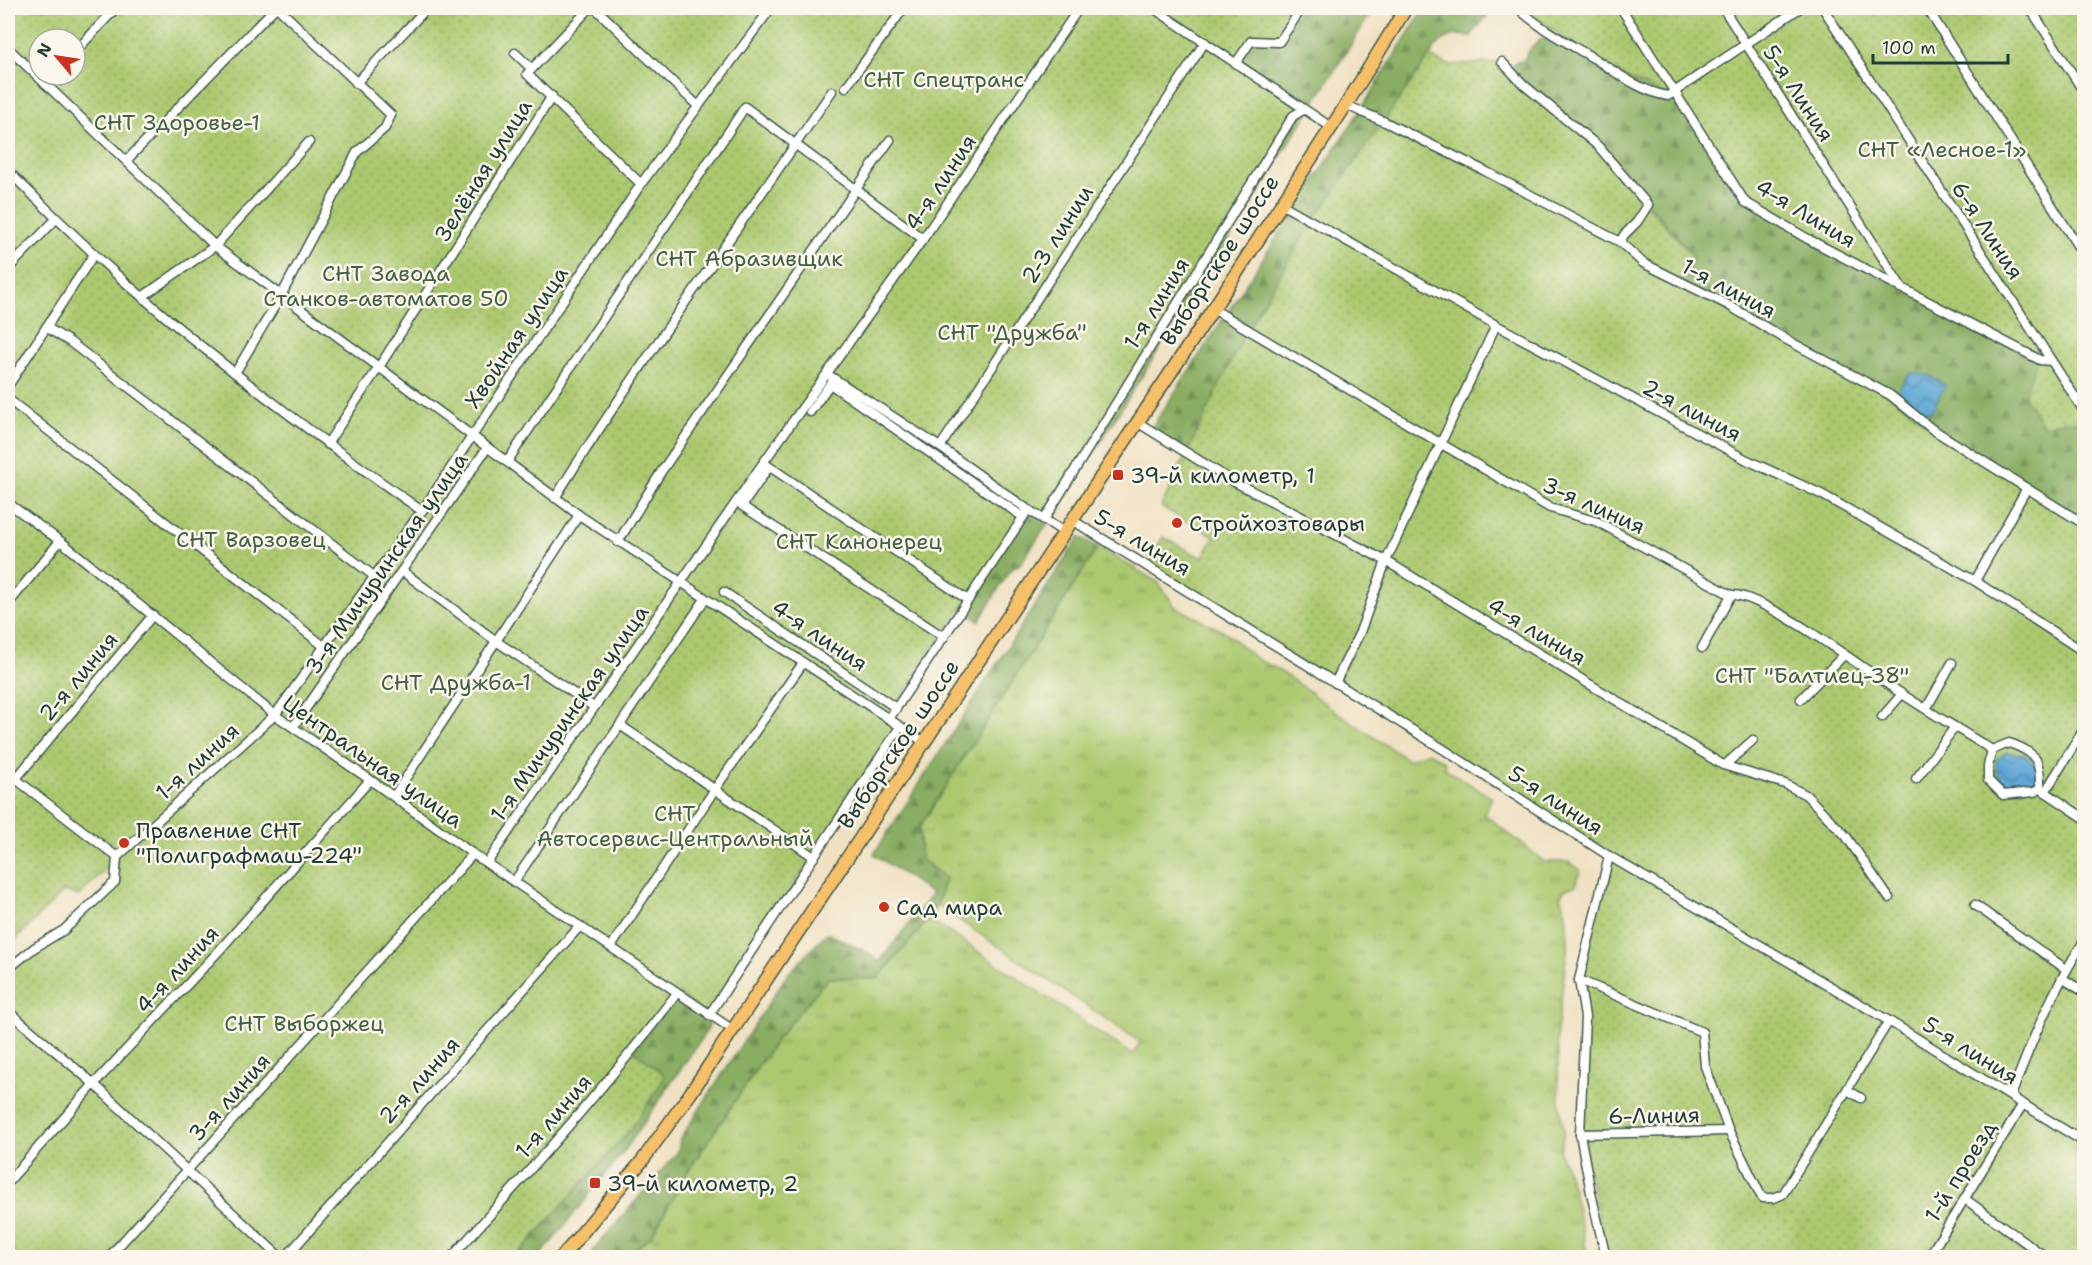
<svg xmlns="http://www.w3.org/2000/svg" width="2092" height="1265" viewBox="0 0 2092 1265" font-family="'Shantell Sans',sans-serif">
<defs>
<pattern id="grass-tufts" width="24" height="20" patternUnits="userSpaceOnUse" patternTransform="scale(1.5)"><rect width="24" height="20" fill="#acc970"/><path d="M3 7l-1-3M5 7V3M7 7l1-3M15 17l-1-3M17 17v-4M19 17l1-3" fill="none" stroke="#8ba45d"/></pattern>
<pattern id="forest-firs" width="22" height="20" patternUnits="userSpaceOnUse" patternTransform="scale(1.5)"><rect width="22" height="20" fill="#89ad62"/><path d="M5 1l3.5 6h-7zM16 11l3.5 6h-7z" fill="#6f8e52"/></pattern>
<pattern id="garden-dots" width="8" height="8" patternUnits="userSpaceOnUse" patternTransform="scale(1.5)"><rect width="8" height="8" fill="#acc970"/><path d="M2 2h.1M6 6h.1" fill="none" stroke="#8ba45d" stroke-width="1.8" stroke-linecap="round"/></pattern>
<pattern id="water-waves" width="16" height="10" patternUnits="userSpaceOnUse" patternTransform="scale(1.5)"><rect width="16" height="10" fill="#60a7d6"/><path d="M0 5q4-4 8 0t8 0" fill="none" stroke="#4f89ae"/></pattern>
</defs>
<rect width="100%" height="100%" fill="#fbf7ec"/>
<filter id="ink" filterUnits="userSpaceOnUse"><feTurbulence type="fractalNoise" baseFrequency=".0167" numOctaves="2"/><feDisplacementMap in="SourceGraphic" scale="12" xChannelSelector="R" yChannelSelector="G"/><feConvolveMatrix kernelMatrix="1 2 1 2 8 2 1 2 1" color-interpolation-filters="sRGB"/></filter>
<filter id="wash" filterUnits="userSpaceOnUse"><feTurbulence type="fractalNoise" baseFrequency=".008" numOctaves="4" result="noise"/><feDisplacementMap in="SourceGraphic" scale="24" xChannelSelector="R" yChannelSelector="G"/><feGaussianBlur stdDeviation="1.35" result="paint"/><feColorMatrix in="noise" values="0 0 0 0 0 0 0 0 0 0 0 0 0 0 0 0 0 1.4 0 .05"/><feComposite in="paint" operator="in"/></filter>
<g filter="url(#wash)">
<rect width="100%" height="100%" fill="#f0e1c3"/>
<!-- grass -->
<path fill="url(#grass-tufts)" stroke="#668352" stroke-width="1.5" d="M1098,547L1159,583L1175,607L1225,632L1258,660L1275,668L1306,689L1328,706L1408,760L1429,752L1445,762L1444,768L1492,798L1484,814L1545,862H1570L1580,870L1576,885L1565,889L1560,896L1566,913L1568,942L1557,1032L1559,1100L1564,1131L1560,1151L1573,1190L1588,1257L626,1258L652,1235L688,1171L776,1040L828,977L877,979L929,919L1133,1055L1140,1042L937,905L945,878L921,859L919,828Z"/>
<!-- forest -->
<g fill="url(#forest-firs)" stroke="#54754b" stroke-width="1.5">
<path d="M1302,8H1374L1058,509L1020,564L1010,570L979,621L962,609L1237,63L1251,41Z"/>
<path d="M1424,8H1503L1490,12L1471,36C1455,34 1446,34 1435,48L1309,228L1244,335L1187,453L1150,430L1362,108Z"/>
<path d="M1559,38L1675,92L2037,359L2065,421L2077,422L2084,417V524L1681,282L1694,257L1656,212L1510,71L1515,63L1523,61L1531,48L1540,39Z"/>
<path d="M1079,537L1098,547L919,828L921,859L945,878L937,905L929,919L877,979L828,978L776,1040L688,1171L652,1235L626,1257H589L600,1242L678,1152L680,1139L787,975L827,933L871,954L879,962L932,894L874,854Z"/>
<path d="M678,994L708,1016L710,1020L708,1029L628,1146L545,1250L537,1257L515,1258L631,1129L662,1073L633,1050Z"/>
</g>
<!-- garden -->
<g fill="url(#garden-dots)" stroke="#668352" stroke-width="1.5" fill-rule="evenodd">
<path d="M8,8H1302L1281,40L1255,41L1237,63L1302,109L1043,520L1028,510L888,717L899,726L708,1016L678,994L634,1051L662,1073L664,1078L631,1129L515,1257H8V969L61,929L114,882L116,858L79,896L64,891L8,947ZM39,39H75V75H39Z"/>
<path d="M1518,8H2084V417L2077,422L2065,421L2043,426L2024,396L2037,359L1745,202L1675,92L1668,96L1625,77Z"/>
<path d="M1429,57L1449,65L1502,62L1593,143L1694,258L1681,282L1892,397L1935,431L2084,524V1257L1911,1258L1908,1254H1903L1902,1258L1607,1257L1580,1134L1586,1016L1579,980L1609,856L1147,565L1163,537L1202,558L1215,536L1161,507L1244,335L1309,227Z"/>
</g>
<!-- water -->
<g fill="url(#water-waves)" stroke="#407285" stroke-width="1.5">
<path d="M1911,373L1930,376L1945,385L1930,414L1901,395L1899,388Z"/>
<path d="M2007,752L2026,754L2038,769L2035,783L2022,790C2003,785 1996,780 1996,760Z"/>
</g>
</g>
<g filter="url(#ink)">
<g fill="none" stroke-linecap="round" stroke-linejoin="round">
<defs>
<g id="street">
<path d="M590,8L527,74L641,184L771,8"/>
<path d="M595,8L698,106"/>
<path d="M1153,8L1331,127"/>
<path d="M1518,8C1540,29 1568,43 1595,59C1617,73 1642,92 1668,96L1800,8"/>
<path d="M1621,8L1745,202L1808,239L2040,360L2051,361"/>
<path d="M1723,8L1902,288"/>
<path d="M1823,8L2084,411"/>
<path d="M1927,8L2084,256"/>
<path d="M2030,8L2084,92"/>
<path d="M8,48L215,246L579,515L924,742"/>
<path d="M75,52L116,8"/>
<path d="M515,53L532,69"/>
<path d="M1502,62L1524,85L1598,146L1648,205L1637,222L1624,235L1620,242"/>
<path d="M1236,63L1251,41L1279,42L1302,8"/>
<path d="M356,83L427,8"/>
<path d="M45,84L53,75"/>
<path d="M846,87L904,8"/>
<path d="M1346,105L1385,122L1483,170L1620,242L1643,263L1728,305L1787,340L1890,395L1932,429L2084,524"/>
<path d="M126,161L275,8"/>
<path d="M8,171C51,213 94,256 140,295C230,373 325,443 422,511L641,184"/>
<path d="M1281,204L1496,325L1747,460L1821,494L1975,581L2084,652"/>
<path d="M8,269L56,219"/>
<path d="M142,297L215,246L309,142"/>
<path d="M1213,309L1550,508L1598,522L1731,595C1762,592 1871,674 1902,694C1931,713 1962,731 1992,750"/>
<path d="M46,327L70,342L375,577"/>
<path d="M235,373L282,294L357,152L385,128L391,115L278,8"/>
<path d="M827,374L940,447L1027,509L1064,532"/>
<path d="M8,386L94,254"/>
<path d="M8,399L325,647"/>
<path d="M810,412L830,384L1023,517"/>
<path d="M1137,422L1229,479L1386,561L1723,765L1785,784L1806,795L1846,836L1889,898"/>
<path d="M327,444L379,367L552,96"/>
<path d="M940,447L1205,42"/>
<path d="M507,462L745,107L923,239"/>
<path d="M767,465L968,600"/>
<path d="M769,467L742,506L944,637"/>
<path d="M555,498C642,359 740,227 832,91"/>
<path d="M8,503L63,543L275,715L369,779L473,854L733,1030"/>
<path d="M1044,520L1293,116L1303,110"/>
<path d="M1072,520L1443,749L1609,856L1889,1021L2084,1142"/>
<path d="M618,542L661,472L890,140"/>
<path d="M402,571L496,641L594,707"/>
<path d="M1975,581L2027,488"/>
<path d="M724,592L896,708"/>
<path d="M8,604L60,541"/>
<path d="M1702,648L1731,595"/>
<path d="M1335,683L1360,632L1386,561L1496,325"/>
<path d="M1801,699L1844,655"/>
<path d="M1926,709L1952,663"/>
<path d="M1882,717L1902,694"/>
<path d="M889,719L1026,513"/>
<path d="M620,725L814,857"/>
<path d="M293,727L487,448"/>
<path d="M2009,743C2036,752 2041,760 2040,789L2034,792L2003,795L1988,780V766L1992,750Z"/>
<path d="M1725,765L1753,740"/>
<path d="M8,773L117,857"/>
<path d="M1916,779L1955,727"/>
<path d="M8,788L153,615"/>
<path d="M2041,789L2084,818"/>
<path d="M2045,792L2084,729"/>
<path d="M394,796L579,515"/>
<path d="M117,857L275,715L417,517"/>
<path d="M487,863L763,463L923,239L1079,8"/>
<path d="M514,882L705,599"/>
<path d="M1975,905L2066,969"/>
<path d="M611,947L715,789L803,663"/>
<path d="M8,969L34,948L64,930L115,882L117,857"/>
<path d="M2062,978L2084,992"/>
<path d="M1579,980L1702,1032L1705,1066L1729,1131L1762,1198H1774L1783,1194L1889,1021"/>
<path d="M8,1011L94,1084L281,1258"/>
<path d="M709,1015L900,727"/>
<path d="M1847,1090L1861,1098"/>
<path d="M2011,1096C2031,1042 2053,989 2084,941"/>
<path d="M1580,1134L1729,1131"/>
<path d="M8,1182L94,1084L217,953L370,780"/>
<path d="M1965,1199L2047,1258"/>
<path d="M1873,1257V1258"/>
<path d="M108,1258L473,854"/>
<path d="M285,1258L580,926"/>
<path d="M451,1258C529,1171 607,1086 677,993"/>
<path d="M1606,1258L1591,1193L1580,1134L1585,1017L1579,980L1609,856"/>
<path d="M1928,1258L2023,1104"/>
</g>
<path id="primary" d="M561,1258L642,1161L690,1094L1213,309L1346,105L1406,8"/>
</defs>
<!-- street casing -->
<use href="#street" stroke="#3e5649" stroke-width="11"/>
<!-- primary casing -->
<use href="#primary" stroke="#3e5649" stroke-width="15"/>
<!-- street -->
<use href="#street" stroke="#fff" stroke-width="8"/>
<!-- primary -->
<use href="#primary" stroke="#f6c06b" stroke-width="12"/>
</g>
</g>
<!-- markers -->
<g fill="#c8321e" stroke="#fbf7ec" stroke-width="2">
<rect x="1112" y="469" width="12" height="12" rx="3"/>
<circle cx="1177" cy="523" r="6"/>
<circle cx="124" cy="843" r="6"/>
<circle cx="884" cy="907" r="6"/>
<rect x="589" y="1177" width="12" height="12" rx="3"/>
</g>
<g text-anchor="middle" stroke-width="5" stroke-linejoin="round" paint-order="stroke">
<!-- park labels -->
<g font-size="22" fill="#426043" stroke="#fbf7ec">
<text x="944" y="87">СНТ Спецтранс</text>
<text x="177" y="130">СНТ Здоровье-1</text>
<text x="1942" y="157">СНТ «Лесное-1»</text>
<text x="749" y="266">СНТ Абразивщик</text>
<text x="386" y="281">СНТ Завода<tspan x="386" dy="25">Станков-автоматов 50</tspan></text>
<text x="1012" y="340">СНТ "Дружба"</text>
<text x="251" y="547">СНТ Варзовец</text>
<text x="859" y="549">СНТ Канонерец</text>
<text x="1812" y="683">СНТ "Балтиец-38"</text>
<text x="456" y="690">СНТ Дружба-1</text>
<text x="675" y="821">СНТ<tspan x="675" dy="25">Автосервис-Центральный</tspan></text>
<text x="304" y="1031">СНТ Выборжец</text>
</g>
<!-- street labels -->
<g font-size="22" fill="#1f3d34" stroke="#fbf7ec">
<text transform="translate(1799 93) rotate(57)" y="8">5-я Линия</text>
<text transform="translate(483 170) rotate(-58)" y="8">Зелёная улица</text>
<text transform="translate(940 182) rotate(-56)" y="8">4-я линия</text>
<text transform="translate(1806 213) rotate(31)" y="8">4-я Линия</text>
<text transform="translate(1988 230) rotate(57)" y="8">6-я Линия</text>
<text transform="translate(1057 234) rotate(-57)" y="8">2-3 линии</text>
<text transform="translate(1219 260) rotate(-57)" y="8">Выборгское шоссе</text>
<text transform="translate(1729 288) rotate(28)" y="8">1-я линия</text>
<text transform="translate(1156 303) rotate(-58)" y="8">1-я линия</text>
<text transform="translate(516 337) rotate(-56)" y="8">Хвойная улица</text>
<text transform="translate(1692 410) rotate(28)" y="8">2-я линия</text>
<text transform="translate(1594 505) rotate(24)" y="8">3-я линия</text>
<text transform="translate(1143 542) rotate(31)" y="8">5-я линия</text>
<text transform="translate(386 563) rotate(-55)" y="8">3-я Мичуринская улица</text>
<text transform="translate(1537 631) rotate(31)" y="8">4-я линия</text>
<text transform="translate(820 635) rotate(34)" y="8">4-я линия</text>
<text transform="translate(78 676) rotate(-50)" y="8">2-я линия</text>
<text transform="translate(569 713) rotate(-55)" y="8">1-я Мичуринская улица</text>
<text transform="translate(898 744) rotate(-56)" y="8">Выборгское шоссе</text>
<text transform="translate(197 761) rotate(-42)" y="8">1-я линия</text>
<text transform="translate(373 761) rotate(35)" y="8">Центральная улица</text>
<text transform="translate(1556 800) rotate(33)" y="8">5-я линия</text>
<text transform="translate(177 969) rotate(-47)" y="8">4-я линия</text>
<text transform="translate(1971 1050) rotate(32)" y="8">5-я линия</text>
<text transform="translate(419 1080) rotate(-48)" y="8">2-я линия</text>
<text transform="translate(229 1097) rotate(-48)" y="8">3-я линия</text>
<text transform="translate(1654 1115) rotate(-1)" y="8">6-Линия</text>
<text transform="translate(553 1116) rotate(-49)" y="8">1-я линия</text>
<text transform="translate(1960 1171) rotate(-58)" y="8">1-й проезд</text>
</g>
<!-- poi labels -->
<g font-size="22" fill="#1f3d34" stroke="#fbf7ec" text-anchor="start">
<text x="1130" y="483">39-й километр, 1</text>
<text x="1189" y="531">Стройхозтовары</text>
<text x="136" y="838">Правление СНТ<tspan x="136" dy="25">"Полиграфмаш-224"</tspan></text>
<text x="896" y="915">Сад мира</text>
<text x="607" y="1191">39-й километр, 2</text>
</g>
</g>
<!-- margin -->
<rect width="2092" height="1265" fill="none" stroke="#fbf7ec" stroke-width="30"/>
<!-- north arrow -->
<g transform="translate(57 57) rotate(299)"><circle r="28" fill="#fbf7ec" stroke="#a3ada2" stroke-width="1.5"/>
<path d="M0-4.5L10 22L0 15L-10 22Z" fill="#c8321e"/>
<text y="-9" font-size="16" font-weight="bold" text-anchor="middle" fill="#1f3d34">N</text>
</g>
<!-- scale -->
<path d="M1873 54v9h135v-9" fill="none" stroke="#1f3d34" stroke-width="3"/>
<text x="1882" y="54" font-size="18" fill="#1f3d34" stroke="#fbf7ec" stroke-width="4.5" paint-order="stroke">100 m</text>
</svg>
